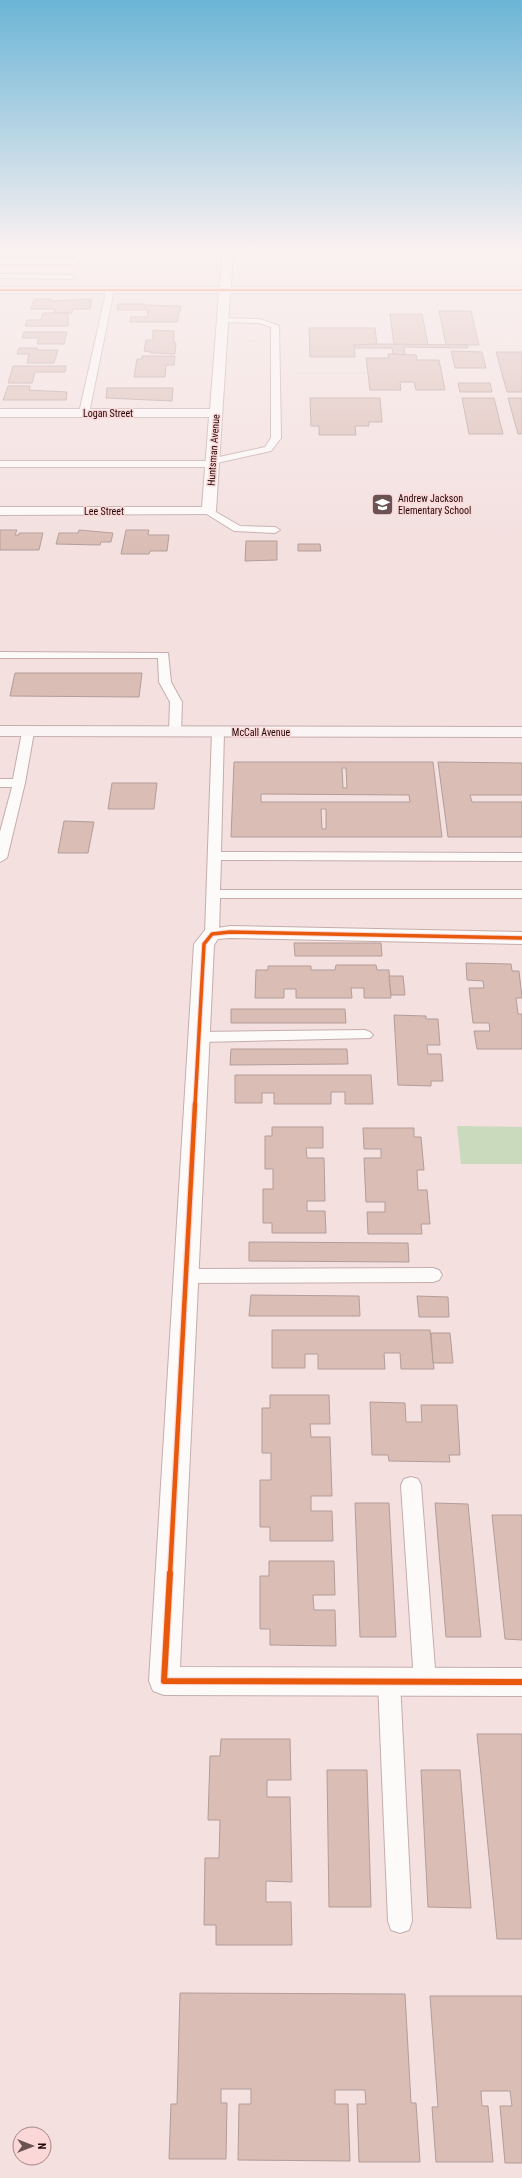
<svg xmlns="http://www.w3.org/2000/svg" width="522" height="2178" viewBox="0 0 522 2178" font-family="'Roboto Condensed',sans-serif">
<rect width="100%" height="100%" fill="#f3e0df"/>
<!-- green -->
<path fill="#cadabc" d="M457,1126L522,1127V1164H461Z"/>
<!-- building -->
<g fill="#dabdb5" stroke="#b39d98" fill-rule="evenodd">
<path d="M34,299H51L50,301L92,299L90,309H73L72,313H54L55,309H31Z"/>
<path d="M118,304H144L143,305L181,306L177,322H130L131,317H147L148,310H117Z"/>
<path d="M439,311H471L479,345H446Z"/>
<path d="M43,313H68V326H25L27,320H41Z"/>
<path d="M390,314H422L428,345H394Z"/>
<path d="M309,328H375L377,345H354L355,357H310Z"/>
<path d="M153,330L174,331V343H176L175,354L151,353V352L144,351L146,340H153Z"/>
<path d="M24,332H67L64,344H37L39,338H22Z"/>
<path d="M377,344L467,345L468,348L404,347L405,355L393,354L392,348H355L354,345Z"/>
<path d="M19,348H37V350H58L54,363H27L29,354H17Z"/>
<path d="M451,351L482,352L486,368H455Z"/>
<path d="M496,352H522V392H507Z"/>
<path d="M388,354L416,355L417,360H439L445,390H416L414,382H400L401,390H370L366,358H389Z"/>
<path d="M142,356H175L174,365H166L165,377H134L137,359H142Z"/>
<path d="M13,366H66L65,372H35L32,383H8Z"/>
<path d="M458,383H490L492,392H460Z"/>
<path d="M8,386H30L29,390L67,392L66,400H3Z"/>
<path d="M107,388H173L172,401L106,398Z"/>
<path d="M310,398H380L382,422H369V426H355L356,435H319V426H311Z"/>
<path d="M462,398H494L503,434H469Z"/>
<path d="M508,398H522V434H518Z"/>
<path d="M0,530H17L15,535H19V533H43L39,550H0Z"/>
<path d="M79,530L113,533L111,542H101L100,545L56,544L59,533H78Z"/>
<path d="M126,530H149L148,535H169L167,551H150L149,554H121Z"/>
<path d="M246,541H277V560L245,561Z"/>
<path d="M298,544H320L321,551H298Z"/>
<path d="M15,673H142L139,697L10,696Z"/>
<path d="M234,762H433L442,837H231ZM342,768H346L347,788H343ZM261,794L409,795L410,802H261ZM321,809H326V829H322Z"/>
<path d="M438,762L522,763V795H470L472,802H522V837H448Z"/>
<path d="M112,783H157L154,809H108Z"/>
<path d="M64,821L94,822L88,853H58Z"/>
<path d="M294,943H381L382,956H295Z"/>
<path d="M466,963L511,964L512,971H519L522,998H516L518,1014H522V1049H477L474,1031H490L489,1023H473L469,988H484L483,981L467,980Z"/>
<path d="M336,965H376L377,970H389L391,998H364V988H351L352,998H296V989H284V998H255L256,970H268V966H311V970H335Z"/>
<path d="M389,976H403L405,995H391Z"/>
<path d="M231,1009H345L346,1023H231Z"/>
<path d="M394,1015L426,1016V1019H438L440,1045H427L428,1054H441L443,1081H431V1086L398,1085Z"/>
<path d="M231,1049H347L348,1064L230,1065Z"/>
<path d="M235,1075H371L373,1104H345V1092H331V1104H274V1093H262V1103H235Z"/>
<path d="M272,1127H323V1148H306L307,1158H324L325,1201H307V1211H325L326,1233H272V1223H263V1189H273V1169H265V1136H272Z"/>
<path d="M363,1128H414V1137H421L424,1170H417L418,1190H427L430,1224H421L422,1234H368L367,1212H385V1202H366L364,1158H381V1149H364Z"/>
<path d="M249,1242L408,1243L409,1262L249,1261Z"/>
<path d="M251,1295L359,1296L360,1316H249Z"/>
<path d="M417,1296L448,1297L449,1317H419Z"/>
<path d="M272,1330H430L434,1369H401L400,1353H384L385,1369H318V1354H305V1368H272Z"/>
<path d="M431,1333H450L453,1363H433Z"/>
<path d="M270,1395H329L330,1424H310L311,1437H330L332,1496H311V1511H332L333,1541H270V1527H260V1480H271V1453H262V1408H270Z"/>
<path d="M370,1402L405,1403L406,1422H422L421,1405H457L460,1455H449L450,1462L389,1461L388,1455H372Z"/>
<path d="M355,1503H389L396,1637H360Z"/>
<path d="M435,1503L468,1504L481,1637H446Z"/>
<path d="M492,1515H522V1640L505,1639Z"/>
<path d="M269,1561H334L335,1595H313L314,1610H335L336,1646L270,1645V1629H260V1576H269Z"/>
<path d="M477,1734H522V1939H497Z"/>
<path d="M221,1739H290L291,1780H267V1797H290L292,1882L266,1881V1902H291L292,1945H216V1925H204L205,1858H219L220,1820H208L210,1756H220Z"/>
<path d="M327,1770H367L371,1907H329Z"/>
<path d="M421,1770H460L471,1908L428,1907Z"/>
<path d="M180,1993L405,1994L411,2103H416L420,2162H359L357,2104H366L365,2090H335V2104H348L350,2161L238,2160L239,2104H251V2089H221V2103H227L226,2159H169L171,2104H177Z"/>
<path d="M430,1996H522V2163H505L500,2106H512L510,2091H481L482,2106H488L493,2162H436L432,2107H438Z"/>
</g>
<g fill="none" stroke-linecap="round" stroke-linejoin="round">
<defs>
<g id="service">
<path d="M0,249H79L83,251L79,253H0Z"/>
<path d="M0,260H75L79,262L75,264H0Z"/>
<path d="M0,274L71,275L75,277L71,279L0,278Z"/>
<path d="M107,288L114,290L89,413L84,416L79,413Z"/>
<path d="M221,318L260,319L279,326L281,438L271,451L217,463L216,466L213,467H0V461H208L210,459L265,447L271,438V327L259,323L224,322H221Z"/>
<path d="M209,508L240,526L275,527L280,530L275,533L234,531L205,513L204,511Z"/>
<path d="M0,652L168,653L171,682L182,702L181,732L175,736L169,732L170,702L159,682L158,658H0Z"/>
<path d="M28,728L34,732L25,783L7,858L0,862V832L12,787H0V779H13L22,732Z"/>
<path d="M218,728L224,732L221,852L522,853V861L221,860L220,890H522V898H220L219,934L217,937H207L205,934L212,732Z"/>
<path d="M365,1030L370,1032L373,1035L370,1038L200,1042L195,1040L192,1037L195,1034L200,1032Z"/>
<path d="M433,1268L439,1270L442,1275L439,1280L433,1282L187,1283L181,1281L178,1276L181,1271L187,1269Z"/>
<path d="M411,1477L418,1479L421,1485L436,1682L433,1689L425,1692L417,1689L414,1682L401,1485L404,1479Z"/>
<path d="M389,1672L397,1675L400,1682L412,1921L409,1930L400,1933L391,1930L388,1921L378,1682L381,1675Z"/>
</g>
<g id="minor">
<path d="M223,246H233L231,287H522V293H230L216,511L214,514L0,515V507H202L209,417H0V409H210L219,293H0V287H220Z"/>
<path d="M336,246H346V256H338Z"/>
<path d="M230,926L522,932V944L230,938L218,939L214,945L180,1667L522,1668V1696L164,1695L153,1691L149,1681L194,944L205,930Z"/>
</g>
<path id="secondary" d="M0,726L522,727V737L0,736Z"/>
</defs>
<!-- service casing -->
<use href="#service" stroke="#c5adac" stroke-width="2"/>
<!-- minor casing -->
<use href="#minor" stroke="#c5adac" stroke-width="2"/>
<!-- secondary casing -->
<use href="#secondary" stroke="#c5adac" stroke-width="2"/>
<!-- path -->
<g stroke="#d8d1d1" stroke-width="1.5" stroke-dasharray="1 1.5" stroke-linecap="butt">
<path d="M248,341H257"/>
<path d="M294,373H365"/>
</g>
<!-- service -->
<use href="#service" fill="#fdfafa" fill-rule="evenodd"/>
<!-- minor -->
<use href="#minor" fill="#fdfafa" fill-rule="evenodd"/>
<!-- secondary -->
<use href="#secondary" fill="#faf4f4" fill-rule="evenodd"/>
<defs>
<path id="cycleway-far3" d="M0,290H522"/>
<path id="cycleway-far2" d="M195,1105L204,944L212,934L230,932L522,938"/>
<path id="cycleway-far1" d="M170,1574L195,1104"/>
<path id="cycleway" d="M170,1573L164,1681L522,1682"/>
</defs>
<!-- cycleway-far3 casing -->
<use href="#cycleway-far3" stroke="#fbd8d7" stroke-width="3.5"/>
<!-- cycleway-far2 casing -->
<use href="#cycleway-far2" stroke="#fbd8d7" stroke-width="5.5"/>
<!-- cycleway-far1 casing -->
<use href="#cycleway-far1" stroke="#fbd8d7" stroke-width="7"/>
<!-- cycleway casing -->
<use href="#cycleway" stroke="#fbd8d7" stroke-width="8"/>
<!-- cycleway-far3 -->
<use href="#cycleway-far3" stroke="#e8590c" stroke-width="2"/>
<!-- cycleway-far2 -->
<use href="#cycleway-far2" stroke="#e8590c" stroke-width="3.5"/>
<!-- cycleway-far1 -->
<use href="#cycleway-far1" stroke="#e8590c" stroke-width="4.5"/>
<!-- cycleway -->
<use href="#cycleway" stroke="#e8590c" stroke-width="6"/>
</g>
<!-- sky -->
<linearGradient id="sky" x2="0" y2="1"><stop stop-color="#6bb5d6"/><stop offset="0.45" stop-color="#faf1f1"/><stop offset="1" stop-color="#faf1f1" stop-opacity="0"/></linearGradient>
<rect width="522" height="551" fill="url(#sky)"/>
<!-- icons -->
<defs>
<symbol id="school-square" viewBox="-11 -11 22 22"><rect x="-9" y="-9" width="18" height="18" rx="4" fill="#6b5253" stroke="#fbd8d7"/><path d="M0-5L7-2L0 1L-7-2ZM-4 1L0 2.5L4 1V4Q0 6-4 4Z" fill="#fff"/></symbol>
</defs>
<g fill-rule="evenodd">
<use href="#school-square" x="370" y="492" width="25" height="25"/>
</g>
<g text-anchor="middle" stroke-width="3" stroke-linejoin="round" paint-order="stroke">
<!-- far-street labels -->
<g font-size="10" fill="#220607" stroke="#fbd8d7">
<text x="108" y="417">Logan Street</text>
<text transform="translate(213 450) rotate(-86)" y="4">Huntsman Avenue</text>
<text x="104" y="515">Lee Street</text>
<text x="261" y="736">McCall Avenue</text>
</g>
<!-- far-poi labels -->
<g font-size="10" fill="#220607" stroke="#fbd8d7" text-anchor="start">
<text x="398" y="502">Andrew Jackson<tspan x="398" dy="12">Elementary School</tspan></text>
</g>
</g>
<!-- north arrow -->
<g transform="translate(32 2146) rotate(90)"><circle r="19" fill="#fbd8d7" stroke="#a48484"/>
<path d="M0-3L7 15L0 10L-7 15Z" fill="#6b5253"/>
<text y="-6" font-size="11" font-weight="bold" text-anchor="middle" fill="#220607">N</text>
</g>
</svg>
